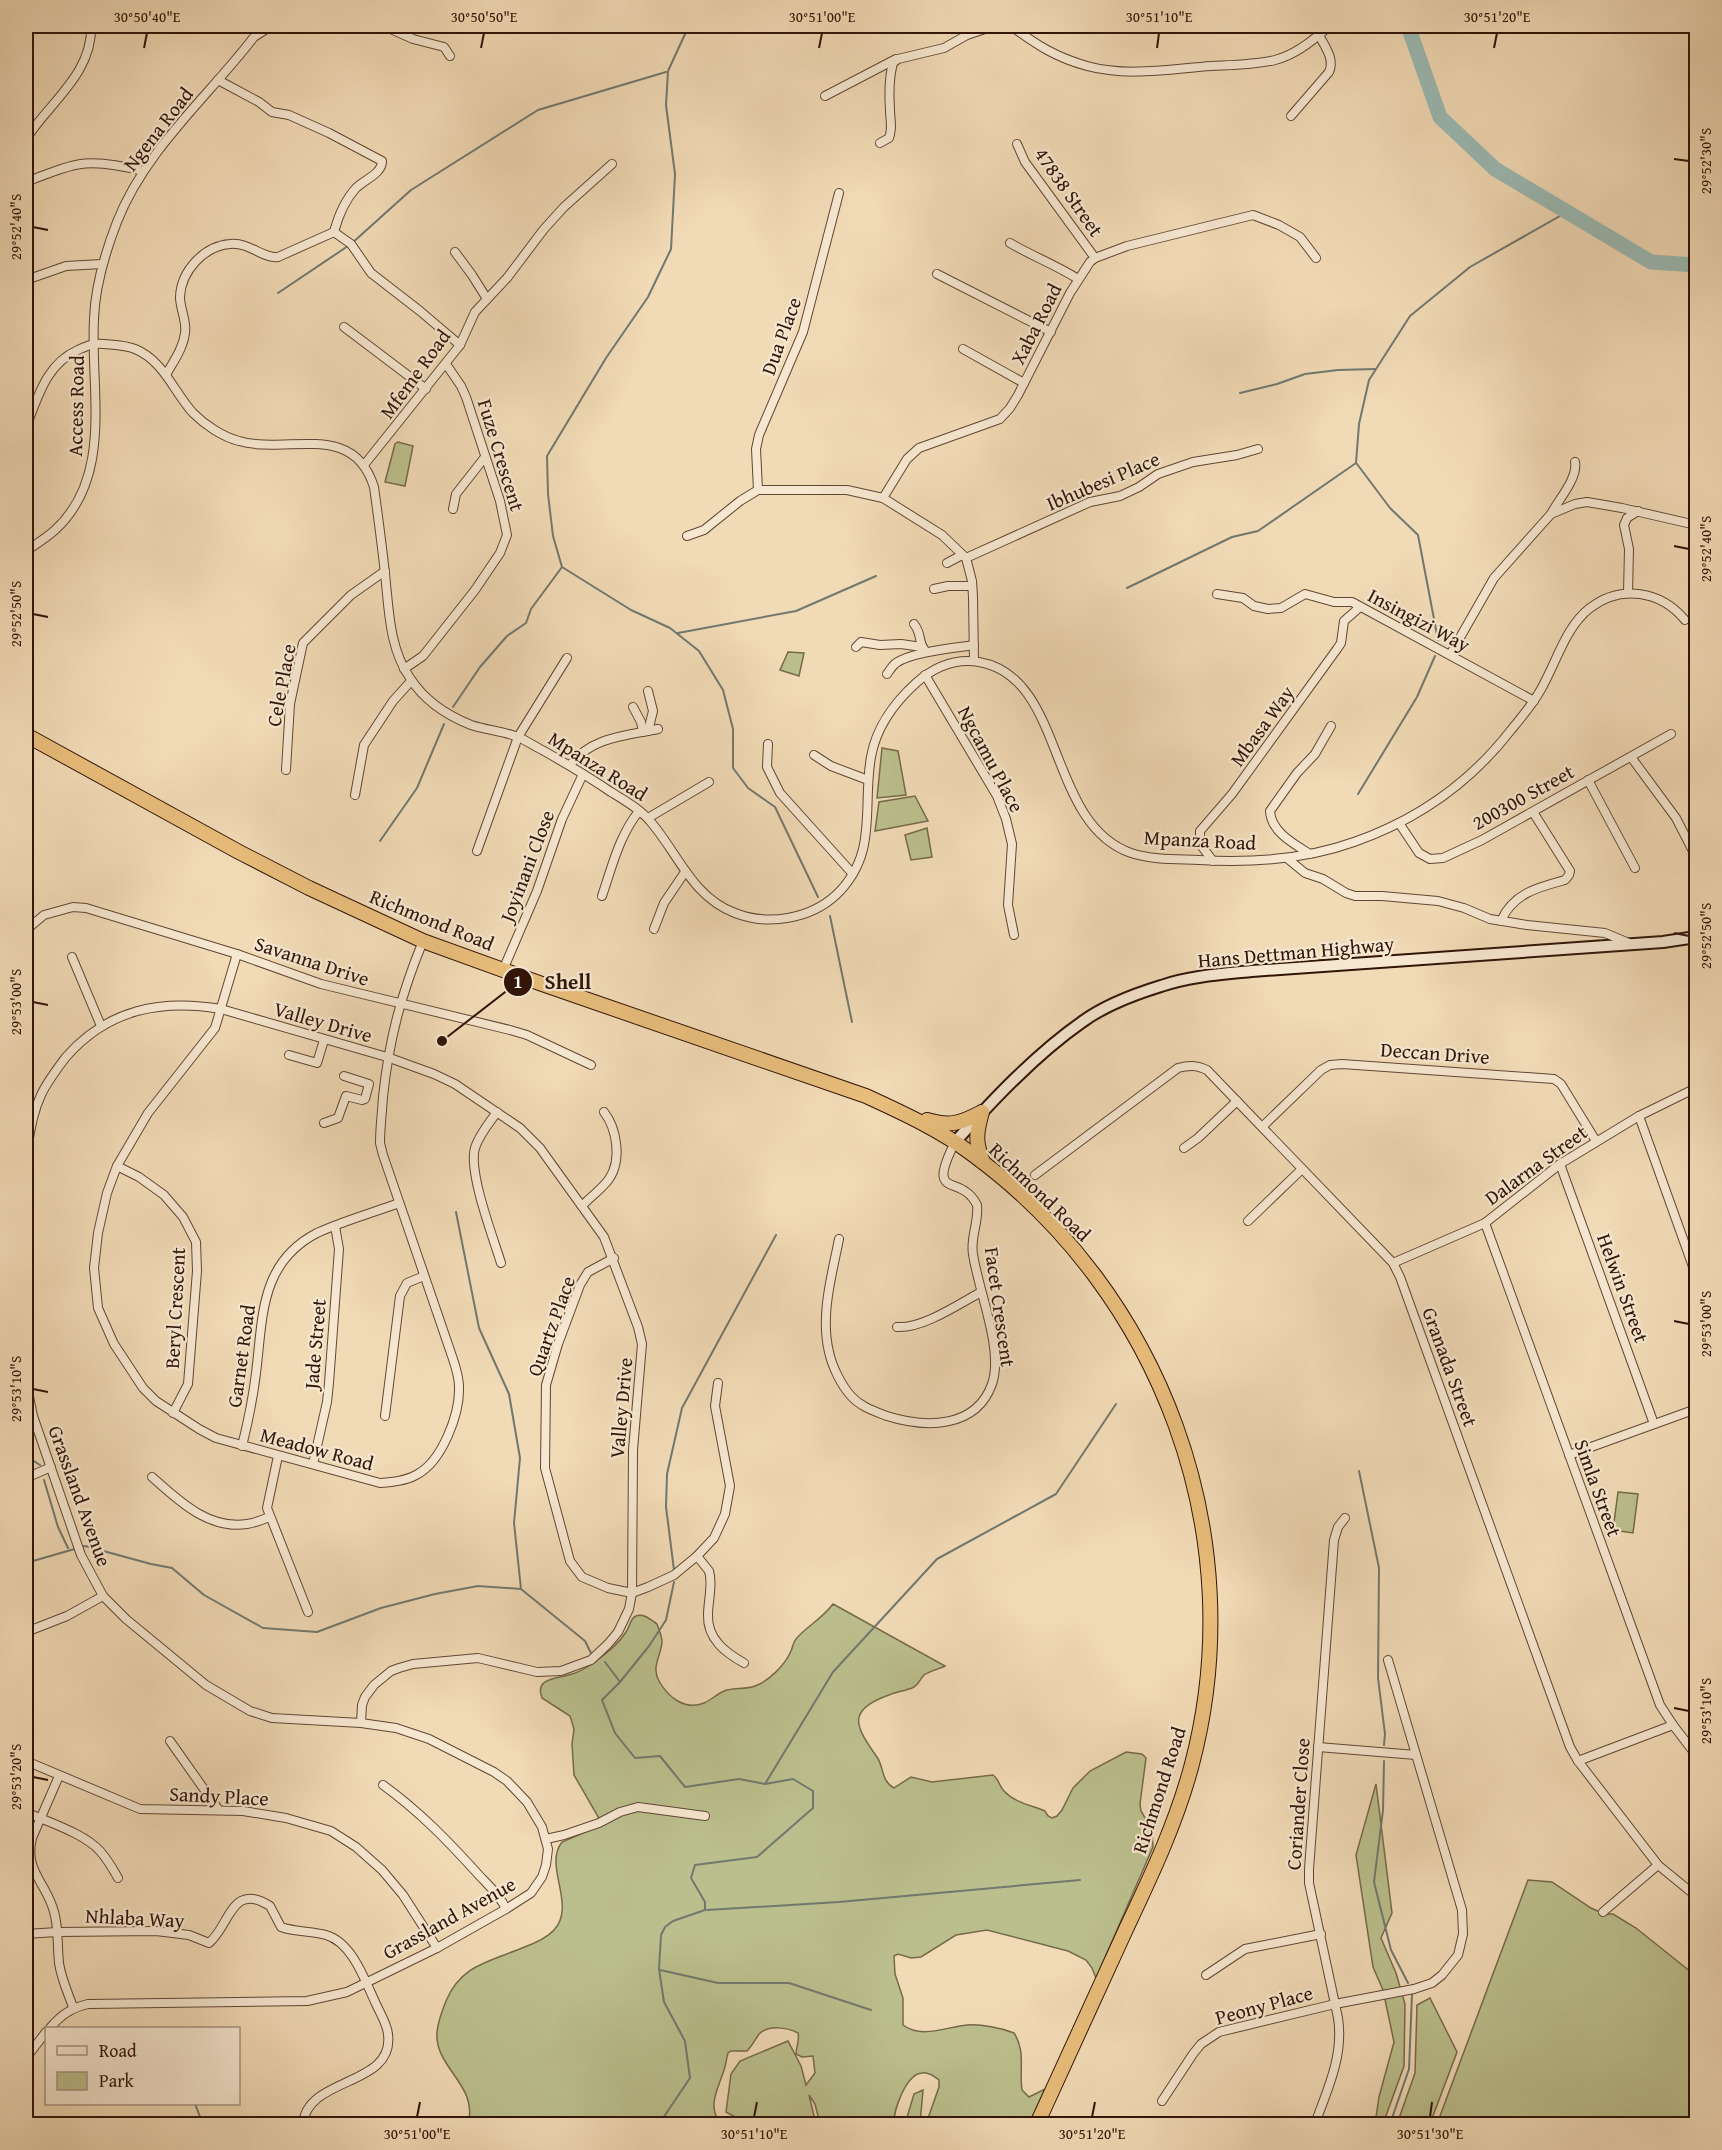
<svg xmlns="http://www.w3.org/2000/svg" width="1722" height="2150" viewBox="0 0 1722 2150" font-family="'Gentium Book Plus',serif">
<rect width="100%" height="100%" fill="#f1dab6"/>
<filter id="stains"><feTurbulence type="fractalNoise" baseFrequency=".00333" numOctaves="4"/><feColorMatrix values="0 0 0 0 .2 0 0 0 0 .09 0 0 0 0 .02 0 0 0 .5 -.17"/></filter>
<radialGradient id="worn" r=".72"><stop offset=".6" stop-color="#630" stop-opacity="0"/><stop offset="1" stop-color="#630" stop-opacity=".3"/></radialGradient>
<!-- green -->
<g fill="#bbbf8d" stroke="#766a4a" stroke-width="1.5">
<path d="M398,442L413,446L405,486L385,482L395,444Z"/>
<path d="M788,652L804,653L799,676L780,670Z"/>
<path d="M882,748L898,751L906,795L877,798Z"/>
<path d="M915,796L928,821L875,831L879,802Z"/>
<path d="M927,828L932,857L911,860L905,835Z"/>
<path d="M1618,1492L1638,1494L1633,1533L1613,1530Z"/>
<path d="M833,1604L945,1666C939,1669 930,1671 924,1675C919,1680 919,1685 912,1688C904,1691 896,1692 889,1695C846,1710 855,1726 877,1757C884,1767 881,1781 894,1788L911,1777L932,1782L993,1775C999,1779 999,1786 1004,1791C1015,1803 1031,1805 1045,1811L1048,1816L1052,1818L1057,1816L1062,1810L1073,1788L1090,1771L1126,1752L1142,1754L1146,1758L1140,1804L1141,1811L1152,1830L1153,1847L1096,1978L1092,1968L1086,1960L1068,1951L987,1930L956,1935L921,1957L911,1958L898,1954L894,1956L895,1974L903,1998V2025C921,2039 946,2027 967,2025C982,2024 1001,2028 1014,2033C1026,2051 1019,2070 1022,2090L1029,2097L1045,2089L1029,2124H926L939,2087V2080C934,2076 928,2072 922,2073C906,2074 893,2111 894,2124H820L815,2104L809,2095L816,2124H748L726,2112L731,2074L740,2061L788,2041L801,2066L806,2085L815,2073L813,2056L802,2057L796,2054C796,2047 800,2040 798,2033C787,2027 768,2025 759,2034C755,2040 752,2046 747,2051H731L728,2053C726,2060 726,2066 723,2073C717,2091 707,2107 721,2124H468C479,2085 434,2068 437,2032C438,2021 442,2011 446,2001C461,1965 489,1962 522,1948C533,1944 546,1939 554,1930C577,1905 543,1866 562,1842L597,1827L600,1820L574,1775L572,1744L574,1729L570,1716L542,1698C534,1677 558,1679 572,1674C579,1672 586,1668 592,1664C605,1654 618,1645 626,1632C630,1627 630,1618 636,1616C644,1613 651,1620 657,1624C659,1630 662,1636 662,1642C661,1656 651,1667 659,1681C668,1697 685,1711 704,1703C711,1700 717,1694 724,1691C734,1687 745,1690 755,1686C769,1681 785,1665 791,1651C793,1647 793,1642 796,1639C807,1626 822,1619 833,1604Z"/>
<path d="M1376,1784L1392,1913L1381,1938L1396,1973L1405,2004L1404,2066L1383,2124H1375L1379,2097L1394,2042L1383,1990L1373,1967L1356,1855Z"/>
<path d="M1528,1880L1552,1882L1591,1908L1604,1914H1613L1636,1928L1696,1976V2124H1437Z"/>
<path d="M1430,1998L1457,2052L1430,2124H1397L1415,2073L1417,2005Z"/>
<path d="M923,2090L920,2124H905L914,2094Z"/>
</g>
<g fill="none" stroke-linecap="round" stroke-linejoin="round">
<!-- stream -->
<g stroke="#71786f" stroke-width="2">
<path d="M698,26L686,32L668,71L666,105L675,174L671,249L648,297L606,358L547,456L548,494L553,536L562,567L631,610L670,628L699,651L723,690L733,729V768L748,788L775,807L818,897"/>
<path d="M1691,265L1696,297"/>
<path d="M278,293L351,244L411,190L538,110L666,72"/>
<path d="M1240,393L1277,384L1305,374L1338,370L1375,369"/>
<path d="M1357,464L1390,508L1418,535L1438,640"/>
<path d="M1127,588L1232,537L1258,531L1356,463L1359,424L1369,380L1410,316L1470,267L1567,212"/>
<path d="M678,633L796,611L876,576"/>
<path d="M453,707L480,667L507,636L526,623L531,609L562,567"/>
<path d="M1358,794L1417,697L1435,656"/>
<path d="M380,841L417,788L444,724"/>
<path d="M830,916L852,1022"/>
<path d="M26,1034L27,1040L26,1043"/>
<path d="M456,1212L479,1328L509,1394L520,1458L514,1523L521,1589"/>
<path d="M26,1456L40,1465"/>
<path d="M1359,1471L1379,1568L1378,1678L1385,1734L1384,1745"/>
<path d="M44,1480L58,1527L68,1548"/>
<path d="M26,1563L85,1546L151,1564L172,1568L204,1595L263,1628L317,1632L381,1608L435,1594L478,1586L521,1589L585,1641L591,1653"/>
<path d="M674,1570L666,1507L667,1474L682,1408L776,1235"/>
<path d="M605,1662L620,1682L602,1700L615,1733L635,1758L660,1756L685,1787L739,1779L765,1784L793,1779L813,1791V1808L757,1857L695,1865L691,1878L705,1902V1910L673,1921L665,1927L661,1935L659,1969L664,2002L685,2041L690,2078L659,2124"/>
<path d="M620,1682L649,1646L666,1620L674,1582"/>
<path d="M1384,1761L1383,1810L1374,1882L1391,1950L1408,1983"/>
<path d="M765,1784L833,1672L937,1559L1056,1494L1116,1404"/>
<path d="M707,1910L839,1902L1080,1880"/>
<path d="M660,1970L718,1983H789L871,2010"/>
<path d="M195,2104L203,2124"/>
<path d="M1390,2124L1409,2069L1412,1994"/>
</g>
<!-- river -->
<path stroke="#9bbab4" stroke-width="15" d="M1408,26L1440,117L1495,169L1651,262L1696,265"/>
<defs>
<g id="street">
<path d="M384,26L413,39L444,47L450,56"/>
<path d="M1011,26C1037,45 1055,57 1087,66C1127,77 1170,69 1211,66C1232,65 1254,65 1275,60C1295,55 1314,40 1329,26"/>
<path d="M218,80L259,102L272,112L289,115L329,133L382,161C382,174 365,179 356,188C346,199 338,217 334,232"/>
<path d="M825,96L896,59"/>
<path d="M1291,116L1329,72C1335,59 1325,47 1319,35"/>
<path d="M26,139C49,103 93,73 91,26"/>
<path d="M880,143L889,138C893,128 890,120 890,110C889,95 889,77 893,63L898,59L944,48L967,35L994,26"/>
<path d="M1017,144L1025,162L1095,258"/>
<path d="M26,182C78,162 88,157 143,171"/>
<path d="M1010,243C1032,256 1056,265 1078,279"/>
<path d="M455,252L472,275L487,299"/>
<path d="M937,274L1051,332"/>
<path d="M26,280L66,266L102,264"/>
<path d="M344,327L426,389"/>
<path d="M963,349L1024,383"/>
<path d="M166,375C173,362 183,349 185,333C187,321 180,309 180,297C181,271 204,246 230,244C250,242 263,259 278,257L334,232L351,244L371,273L420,311L460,345"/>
<path d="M26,427C38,397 46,364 78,350C87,346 93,343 104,344C114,345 125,345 135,349C163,360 174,392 193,413C205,425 223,437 239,441C288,455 353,420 374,487C378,516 382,545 385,574C389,609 389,648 410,678C424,700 446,715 471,725C486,730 503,731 518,737C527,741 536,747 544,751C567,764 589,777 611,792C624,800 640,809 650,821C678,853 692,897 735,913C768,926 810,919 836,895C879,854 862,807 871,757C876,728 895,702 916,683C934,667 955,658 979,662C1066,677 1046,823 1131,853C1153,860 1177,859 1199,860C1252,863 1304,860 1354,842C1417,820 1470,783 1511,730C1521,718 1532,705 1540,691C1556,664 1565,627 1590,608C1621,584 1661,591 1685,620"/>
<path d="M364,465L460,345L475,312L507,278L544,229L564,207L612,164"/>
<path d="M758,490L756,449L759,435L803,332L839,193"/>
<path d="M883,498L907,459L919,448L1000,419L1010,408L1018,395L1070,293L1090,262L1095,258L1127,246L1253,215L1279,225L1300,237L1316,258"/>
<path d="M453,509L456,494L485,457"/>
<path d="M1551,514C1559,499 1578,478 1575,462"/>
<path d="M687,536L704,530L740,501L758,490H847L883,498L942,535L966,558L972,581L973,597L974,661"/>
<path d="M26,551C35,545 46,538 55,530C114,476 90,389 94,319C95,286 105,253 117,222C145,150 208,97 254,37L271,26"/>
<path d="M966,558L1090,502L1120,496L1139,487L1158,474L1193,462L1237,455L1258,449"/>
<path d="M947,563L962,555"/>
<path d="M934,589L948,586H972"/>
<path d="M1628,593L1629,549L1624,525L1627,518L1638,511"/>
<path d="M1217,594L1243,598L1254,606L1268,609L1281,608L1305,594L1334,602H1352L1534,701"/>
<path d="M914,624C922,634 918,641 924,649"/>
<path d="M856,647L861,642L880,645L901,644L922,647"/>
<path d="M1450,655L1494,578L1551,514L1575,504L1587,502L1622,508L1696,525"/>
<path d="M404,669L423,656L475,590L500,553L507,535L500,501L466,397L461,386L446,364"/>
<path d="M887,674C890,670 892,666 896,663C911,652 955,648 974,645"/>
<path d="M925,675L997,796L1006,819L1012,844L1008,905L1014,935"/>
<path d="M648,691L653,711L648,731"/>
<path d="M633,707L641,722L643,732"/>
<path d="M768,744L767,767L780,793L852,873"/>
<path d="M814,755L831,766L868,780"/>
<path d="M1631,757L1676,818L1696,857"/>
<path d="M570,765C592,737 624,736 658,729"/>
<path d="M286,770L290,704L303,643L351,595L385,571"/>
<path d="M1588,780L1635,868"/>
<path d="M355,795L364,745L393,701L411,681"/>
<path d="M648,818L709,782"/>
<path d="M1399,823L1419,853L1430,859L1443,858L1482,840L1671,734"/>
<path d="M477,851L518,737L567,658"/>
<path d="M1310,854C1294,844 1271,832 1270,811L1297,773L1315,754L1331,726"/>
<path d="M1288,859L1305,873L1323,879L1346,893L1355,896H1382L1438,901L1464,908L1490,919L1527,925L1605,933L1629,943"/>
<path d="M1213,861L1200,844V831L1232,794L1337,649L1341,643L1344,621L1360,607"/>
<path d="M602,896C612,867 619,836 639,811"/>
<path d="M1501,921C1513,893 1539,887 1565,880L1569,875L1570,871L1533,812"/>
<path d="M654,929L664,903L685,872"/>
<path d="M26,930L44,915L73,907L86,908L237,954L321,984L510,1030L527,1035L591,1065"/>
<path d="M237,954L215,1028L148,1113L117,1166L107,1193L98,1233L94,1268L98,1308L114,1344L143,1388L156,1401L199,1429L216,1438L380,1483C392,1482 405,1481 416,1475C442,1462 460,1414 459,1387C459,1377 456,1368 453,1359L383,1155L380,1143C380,1128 382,1113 383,1097C389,1039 401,995 423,941"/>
<path d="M72,957L101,1026"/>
<path d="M503,970L537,891L562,819L583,774"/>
<path d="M289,1055L317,1063L324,1040"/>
<path d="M497,1112C489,1123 479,1135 475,1148C468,1172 493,1237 501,1263"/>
<path d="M1639,1116L1696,1275"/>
<path d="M324,1123L338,1118L346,1096L362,1100L365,1099L369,1084L344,1076"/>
<path d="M1262,1127L1321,1070L1330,1065L1342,1064L1554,1079L1561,1084L1596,1141"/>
<path d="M1184,1148L1198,1138L1237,1101"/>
<path d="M26,1154C30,1134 32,1114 41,1095C47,1082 57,1069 66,1057C108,1009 161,999 221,1009L387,1057L434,1074L455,1084L520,1128L540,1148L604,1237L638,1327L642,1344L633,1450L632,1593L629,1609L618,1632L608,1644L591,1660L561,1671L537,1672L478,1658L413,1664L399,1668L391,1671L374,1685L365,1697L362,1705L361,1723"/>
<path d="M1560,1164L1654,1424"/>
<path d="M117,1166L139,1177L164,1195L183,1217L196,1242L197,1271L188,1384L173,1413"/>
<path d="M1035,1175L1178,1068C1189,1065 1196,1065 1207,1070L1393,1263L1400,1277L1570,1747L1578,1761L1658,1865L1696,1896"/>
<path d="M582,1206C590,1197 602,1189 609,1179C622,1160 617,1129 604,1112"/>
<path d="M1248,1221L1302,1169"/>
<path d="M1485,1223L1660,1705L1673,1725L1696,1755"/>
<path d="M839,1239C832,1275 820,1315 829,1352C832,1366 841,1385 851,1396C861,1407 874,1411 887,1416C925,1428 976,1429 992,1384C1004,1350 978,1290 973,1254C970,1238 979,1222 977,1205C961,1172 925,1202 955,1142"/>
<path d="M614,1258L588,1272L580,1285L558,1344L546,1385L545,1468L570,1561L582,1577L608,1588L632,1593L648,1587L674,1575L697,1556L714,1538L725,1514L730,1486L715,1406L718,1383"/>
<path d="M1393,1263L1485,1223L1560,1164L1639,1116L1696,1088"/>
<path d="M897,1327C922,1329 959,1304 981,1292"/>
<path d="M26,1382L33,1416L81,1555L103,1596L126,1619L206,1685L250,1711L272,1718L361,1723L396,1728L429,1739L494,1772L507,1781L527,1802L542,1827L548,1849L546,1865L542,1877L531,1893L506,1909L437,1948L347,1992L307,2001L88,2004C71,2008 61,2015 50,2028"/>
<path d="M385,1416L400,1296L407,1283L424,1276"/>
<path d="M242,1446C248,1422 253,1398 256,1373C263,1319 259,1263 317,1233C343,1221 372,1213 399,1203"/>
<path d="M1569,1455L1696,1409"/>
<path d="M278,1456L267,1508L308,1612"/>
<path d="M313,1464L327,1402L329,1383L339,1249L335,1226"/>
<path d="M152,1477C178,1500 208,1530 247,1524C254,1523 262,1520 269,1517"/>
<path d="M26,1478L51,1467"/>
<path d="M697,1556L709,1571L710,1576C712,1589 708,1602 708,1615C707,1639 726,1653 744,1663"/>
<path d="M26,1632L67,1616L103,1596"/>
<path d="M170,1741L218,1809"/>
<path d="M1318,1747L1416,1755"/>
<path d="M26,1761L140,1809L243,1811L286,1818L331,1831L356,1847L382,1870L403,1895L437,1948"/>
<path d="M1578,1761L1673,1725"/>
<path d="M59,1776L32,1838C25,1868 41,1878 51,1903C59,1922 57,1943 59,1963C61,1978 68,1993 73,2007"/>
<path d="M383,1785C419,1811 448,1841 477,1873C487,1884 500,1895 506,1909"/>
<path d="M26,1812C47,1822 84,1833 100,1851C107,1859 113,1869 118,1878"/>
<path d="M546,1839L564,1835L599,1823L620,1812L638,1807L705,1816"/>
<path d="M1603,1912L1658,1865"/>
<path d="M26,1934L57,1932L156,1931L189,1935L209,1943C230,1926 231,1881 270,1906L281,1927C295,1932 311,1931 326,1935C353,1943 365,1981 376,2004C380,2013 387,2024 388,2034C395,2087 307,2076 303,2124"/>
<path d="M1206,1975L1245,1949L1321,1934"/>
<path d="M26,2058L46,2032"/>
<path d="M1162,2101L1193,2054L1201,2044L1219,2032L1335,2004L1414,1989L1432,1983L1442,1975L1458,1955L1463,1934L1462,1910L1388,1660"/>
<path d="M1315,2124C1327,2090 1344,2056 1338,2018L1309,1883V1869L1334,1540L1338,1527L1345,1518"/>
</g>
<path id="secondary" d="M955,1142C993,1100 1035,1055 1082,1022C1105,1005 1135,994 1161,986C1190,976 1222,974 1252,971L1663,942L1696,937"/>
<g id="highway">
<path d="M26,735L239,852L309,888L423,941L542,984L866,1096C903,1113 940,1130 972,1154C1162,1293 1252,1536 1192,1764C1177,1821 1152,1874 1127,1927C1097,1993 1067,2059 1037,2124"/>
<path d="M982,1112C976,1134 975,1141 983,1162"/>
<path d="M927,1120C950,1127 961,1123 982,1112"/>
</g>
</defs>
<!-- street casing -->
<use href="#street" stroke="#614634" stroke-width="10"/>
<!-- secondary casing -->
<use href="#secondary" stroke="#311408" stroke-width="14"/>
<!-- highway casing -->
<use href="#highway" stroke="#311408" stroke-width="16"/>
<!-- street -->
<use href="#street" stroke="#f6e7d0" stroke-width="8"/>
<!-- secondary -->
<use href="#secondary" stroke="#f6e7d0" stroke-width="10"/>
<!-- highway -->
<use href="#highway" stroke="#e8bd7b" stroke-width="14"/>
</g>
<!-- ticks -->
<path fill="none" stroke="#311408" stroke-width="2" d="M144,48L147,33M481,48L484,33M819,48L822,33M1157,48L1159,33M1494,48L1497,33M1674,159L1689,161M33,227L48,230M1674,546L1689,549M33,614L48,617M1674,933L1689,936M33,1002L48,1005M1674,1321L1689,1324M33,1389L48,1392M1674,1708L1689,1711M33,1777L48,1780M417,2117L420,2102M754,2117L757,2102M1092,2117L1095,2102M1430,2117L1432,2102"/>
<g text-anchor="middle" stroke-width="4.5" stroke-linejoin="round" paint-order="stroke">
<!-- street labels -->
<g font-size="20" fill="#311408" stroke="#f6e7d0">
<text transform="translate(158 129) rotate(-52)" y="7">Ngena Road</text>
<text transform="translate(1069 192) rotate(55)" y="7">47838 Street</text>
<text transform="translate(1036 324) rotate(-63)" y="7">Xaba Road</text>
<text transform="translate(781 336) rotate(-70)" y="7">Dua Place</text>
<text transform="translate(415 374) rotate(-54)" y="7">Mfeme Road</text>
<text transform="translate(76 406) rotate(-89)" y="7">Access Road</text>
<text transform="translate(501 455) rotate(73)" y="7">Fuze Crescent</text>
<text transform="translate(1103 481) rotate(-23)" y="7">Ibhubesi Place</text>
<text transform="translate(1419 620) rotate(28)" y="7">Insingizi Way</text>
<text transform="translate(281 685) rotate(-79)" y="7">Cele Place</text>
<text transform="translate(1262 726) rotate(-54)" y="7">Mbasa Way</text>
<text transform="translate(991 759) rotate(62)" y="7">Ngcamu Place</text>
<text transform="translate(598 766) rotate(32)" y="7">Mpanza Road</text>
<text transform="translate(1523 797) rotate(-29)" y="7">200300 Street</text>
<text transform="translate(1200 840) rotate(3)" y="7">Mpanza Road</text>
<text transform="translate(527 866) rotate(-69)" y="7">Joyinani Close</text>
<text transform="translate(432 920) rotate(22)" y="7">Richmond Road</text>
<text transform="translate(1296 952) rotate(-5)" y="7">Hans Dettman Highway</text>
<text transform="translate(312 961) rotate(18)" y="7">Savanna Drive</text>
<text transform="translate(323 1022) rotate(16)" y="7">Valley Drive</text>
<text transform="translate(1435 1053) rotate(4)" y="7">Deccan Drive</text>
<text transform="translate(1536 1165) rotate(-36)" y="7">Dalarna Street</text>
<text transform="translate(1040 1192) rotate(44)" y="7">Richmond Road</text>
<text transform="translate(1623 1288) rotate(70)" y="7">Helwin Street</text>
<text transform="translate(1000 1307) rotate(82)" y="7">Facet Crescent</text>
<text transform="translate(175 1308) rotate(-87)" y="7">Beryl Crescent</text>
<text transform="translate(551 1326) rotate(-70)" y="7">Quartz Place</text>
<text transform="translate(315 1344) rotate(-85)" y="7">Jade Street</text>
<text transform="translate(241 1356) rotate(-82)" y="7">Garnet Road</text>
<text transform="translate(1450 1367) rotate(70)" y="7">Granada Street</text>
<text transform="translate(621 1408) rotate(-85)" y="7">Valley Drive</text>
<text transform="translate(317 1449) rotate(15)" y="7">Meadow Road</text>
<text transform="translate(1598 1488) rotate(70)" y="7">Simla Street</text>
<text transform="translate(80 1496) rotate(70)" y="7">Grassland Avenue</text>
<text transform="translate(1159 1790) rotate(-72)" y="7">Richmond Road</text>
<text transform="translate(219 1796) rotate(3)" y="7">Sandy Place</text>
<text transform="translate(1298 1804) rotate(-86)" y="7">Coriander Close</text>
<text transform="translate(135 1918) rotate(3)" y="7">Nhlaba Way</text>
<text transform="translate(449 1918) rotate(-29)" y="7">Grassland Avenue</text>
<text transform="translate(1264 2005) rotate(-15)" y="7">Peony Place</text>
</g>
</g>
<!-- callouts -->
<path fill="none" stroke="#311408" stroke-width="2" d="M442 1041L518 982"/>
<g fill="#311408" stroke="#f6e7d0" stroke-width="2">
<circle cx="442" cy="1041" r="6"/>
<circle cx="518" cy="982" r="15"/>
</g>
<g font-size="18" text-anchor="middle" font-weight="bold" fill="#fff">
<text x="518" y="988">1</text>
</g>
<g font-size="21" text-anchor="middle" font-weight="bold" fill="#311408" stroke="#f6e7d0" stroke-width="4.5" stroke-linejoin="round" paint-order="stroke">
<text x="568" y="989">Shell</text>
</g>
<!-- margin -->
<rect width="1722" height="2150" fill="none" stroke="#f1dab6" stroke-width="66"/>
<!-- legend -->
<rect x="45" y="2027" width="195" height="78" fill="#f6e7d0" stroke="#a79380" stroke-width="1.5"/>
<rect x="57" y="2046" width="30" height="9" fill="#f6e7d0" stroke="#a79380" stroke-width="1.5"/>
<text x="99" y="2057" font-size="18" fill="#311408">Road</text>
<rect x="57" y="2072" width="30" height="18" fill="#bbbf8d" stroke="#a79380" stroke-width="1.5"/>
<text x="99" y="2087" font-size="18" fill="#311408">Park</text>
<rect x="33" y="33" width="1656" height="2084" fill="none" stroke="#311408" stroke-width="2"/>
<g font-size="15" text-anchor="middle" fill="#311408">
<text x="147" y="22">30°50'40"E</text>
<text x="484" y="22">30°50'50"E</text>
<text x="822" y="22">30°51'00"E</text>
<text x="1159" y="22">30°51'10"E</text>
<text x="1497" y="22">30°51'20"E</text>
<text transform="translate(1706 161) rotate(-90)" y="5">29°52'30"S</text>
<text transform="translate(16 227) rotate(-90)" y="5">29°52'40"S</text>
<text transform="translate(1706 549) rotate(-90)" y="5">29°52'40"S</text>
<text transform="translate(16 614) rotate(-90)" y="5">29°52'50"S</text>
<text transform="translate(1706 936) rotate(-90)" y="5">29°52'50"S</text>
<text transform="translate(16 1002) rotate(-90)" y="5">29°53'00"S</text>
<text transform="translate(1706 1324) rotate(-90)" y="5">29°53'00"S</text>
<text transform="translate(16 1389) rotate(-90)" y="5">29°53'10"S</text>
<text transform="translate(1706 1711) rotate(-90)" y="5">29°53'10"S</text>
<text transform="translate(16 1777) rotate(-90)" y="5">29°53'20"S</text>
<text x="417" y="2139">30°51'00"E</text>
<text x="754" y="2139">30°51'10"E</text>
<text x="1092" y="2139">30°51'20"E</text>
<text x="1430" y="2139">30°51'30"E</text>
</g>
<rect width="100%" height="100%" filter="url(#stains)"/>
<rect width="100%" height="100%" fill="url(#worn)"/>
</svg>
